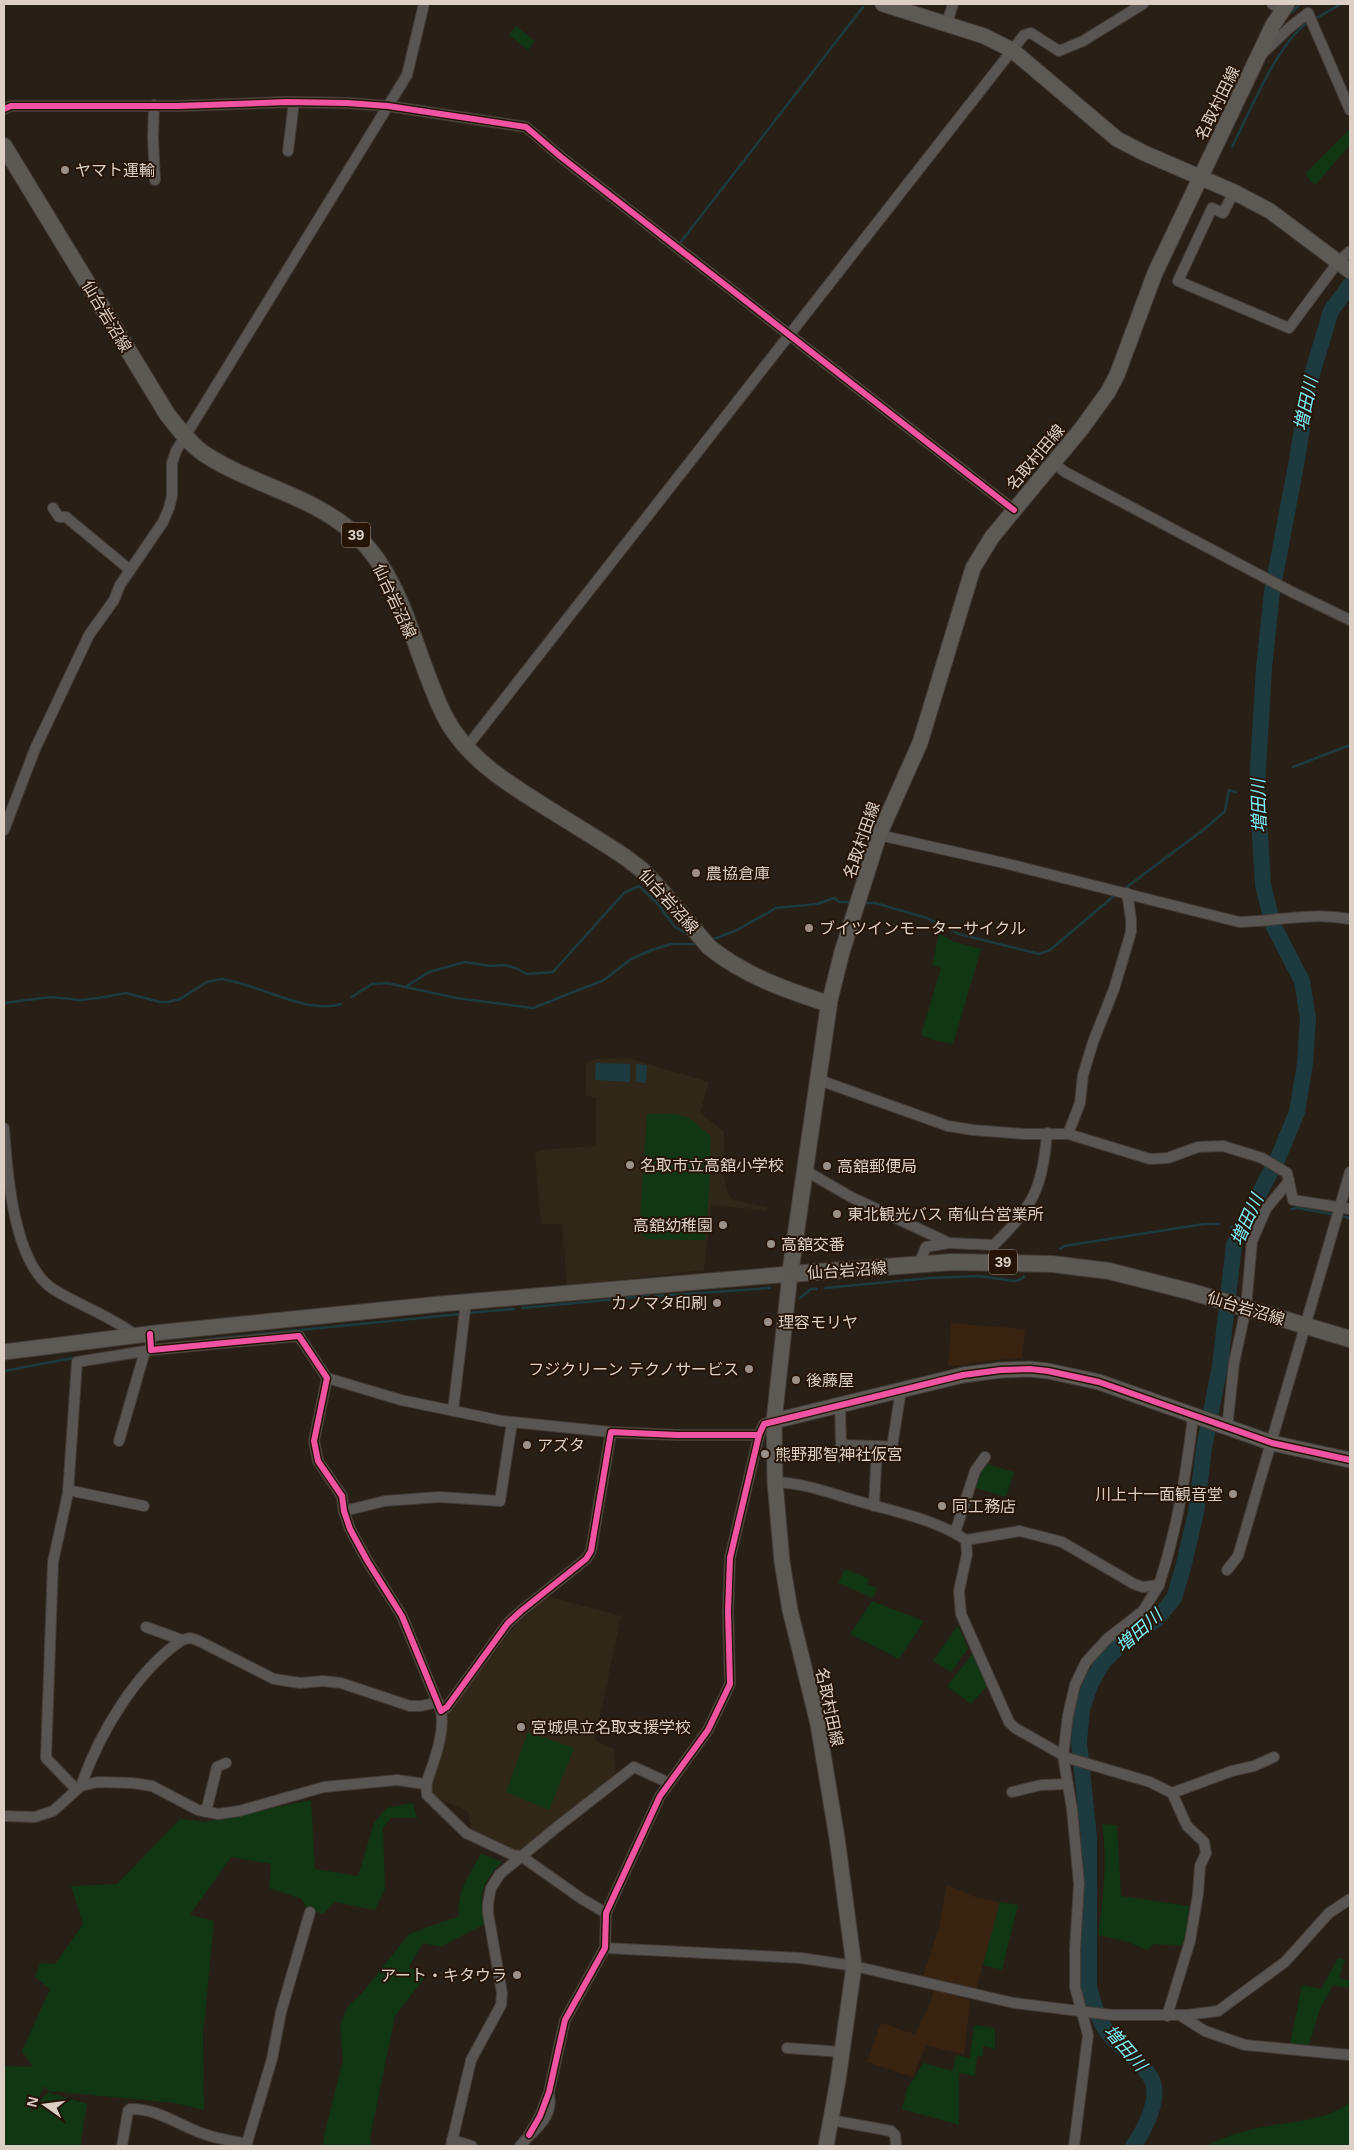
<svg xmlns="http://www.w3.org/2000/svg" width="1354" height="2150" viewBox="0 0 1354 2150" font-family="Arial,'Noto Sans JP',sans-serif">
<rect width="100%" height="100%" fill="#281f17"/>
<!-- built -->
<g fill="#382311">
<path d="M951,1323L1025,1329L1022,1358L985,1361L948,1367Z"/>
<path d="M947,1885L977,1898L1000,1902L976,1990L923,1977L938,1931Z"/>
<path d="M934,1990L970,2000L964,2055L926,2045L913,2077L867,2062L881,2023L915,2034L931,2001Z"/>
</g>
<!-- education -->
<g fill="#312719">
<path d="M628,1058L709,1082L700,1113L724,1131V1177L727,1193L733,1200L767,1207V1211L711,1205L704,1270L567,1286L562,1224H541L535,1154L540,1150L596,1146V1098L586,1095V1063L595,1059Z"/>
<path d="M546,1596L621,1616L595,1740L614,1749L615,1774L605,1787L525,1848L514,1853L472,1831L468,1812L436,1797L429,1788L440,1750L447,1714L521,1618Z"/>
</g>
<!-- green -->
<g fill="#103614">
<path d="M516,26L535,41L528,50L509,35Z"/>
<path d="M1350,129V145L1316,184L1310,181L1306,173Z"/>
<path d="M939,934L955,942L981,949L953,1044L933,1040L921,1035L941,968L932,965Z"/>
<path d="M647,1114C681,1114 686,1111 711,1137L709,1192L705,1240L646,1239L639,1231Z"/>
<path d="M987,1464L1014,1472L1006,1497L976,1488L979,1476Z"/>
<path d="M845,1569L869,1579L867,1584L877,1588L873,1598L838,1583Z"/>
<path d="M872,1601L924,1621L899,1659L850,1634Z"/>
<path d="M958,1625L968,1649L951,1672L933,1661Z"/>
<path d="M974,1652L987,1686L971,1704L947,1686Z"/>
<path d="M528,1732L574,1748L549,1810L506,1792Z"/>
<path d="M311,1800L315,1869L358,1876L374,1823L386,1808L413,1803L417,1818H391L383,1828L385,1889L375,1910L335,1902L323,1914L306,1908L302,1899L269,1888L271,1864L231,1857L190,1915L214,1921L203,2036L204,2110L175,2103L48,2091L45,2086L29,2114L48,2092L87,2104L81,2141L82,2146H4V2066L33,2067L22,2051L50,1989L35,1977L40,1963L55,1964L83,1924L71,1886L117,1884L180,1819L206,1822Z"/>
<path d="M1102,1824L1117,1825L1121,1896L1189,1906L1185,1946L1154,1944L1147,1950L1128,1942L1098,1935C1103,1898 1108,1862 1102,1824Z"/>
<path d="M481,1853L502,1862C480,1884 479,1895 485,1924L440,1947L423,1943L409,1967L426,1976L395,2016L370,2138L372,2146H323L324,2136L343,2060L340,2025L348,2006L363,1992L409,1934L459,1916C457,1889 469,1877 481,1853Z"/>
<path d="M1000,1902L1018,1905L1002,1970L983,1965Z"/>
<path d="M1338,1958L1345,1960L1339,1978L1350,1981L1348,1988L1333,1985L1320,2009L1309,2045L1290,2044L1302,1985L1321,1989Z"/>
<path d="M974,2025L995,2028V2049L983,2046V2056H977L975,2076L959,2073V2125L902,2109L907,2089L923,2063L953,2071L956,2055L970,2058Z"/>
<path d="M1350,2102V2146H1206C1221,2138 1237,2133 1253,2129C1285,2121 1324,2123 1350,2102Z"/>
</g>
<!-- water -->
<g fill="#1d3b3e">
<path d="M596,1063L630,1064V1082L595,1080Z"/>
<path d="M636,1064L647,1065L646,1083L636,1082Z"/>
</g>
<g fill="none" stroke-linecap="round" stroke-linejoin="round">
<!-- stream -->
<g stroke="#1d3b3e" stroke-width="2.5">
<path d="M1292,12L1300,4"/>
<path d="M1313,20L1341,4"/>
<path d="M1232,147C1248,116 1279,39 1309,22"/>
<path d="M680,243L863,7"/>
<path d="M1293,767L1350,745"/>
<path d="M1124,889L1207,827L1225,811L1229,790L1236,792"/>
<path d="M863,903H875L927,918L959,934L1039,954L1050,950L1115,895"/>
<path d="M711,940L737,930L776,908L817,904L834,898L839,902H852"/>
<path d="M407,986L429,972L465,962L490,966L504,965L516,968L527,974L553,972L624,893L639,886L657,903L675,927L688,934"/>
<path d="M352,997L372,984L387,983L456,998L533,1008L604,980L631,959L652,950L671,944H699"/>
<path d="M4,1003L51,997L80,1000L99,998L126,993L160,1002H168L180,999L207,982L222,979C257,984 308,1015 341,1004"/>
<path d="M1291,1209L1298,1208L1336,1215"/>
<path d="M1341,1216L1350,1218"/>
<path d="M1231,1227L1241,1228"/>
<path d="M1060,1249L1064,1246L1204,1224H1219"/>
<path d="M825,1288L930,1278L979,1276L1014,1281L1019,1280L1024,1277"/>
<path d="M656,1296L770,1288"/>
<path d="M800,1298L811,1289H817"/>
<path d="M522,1308L649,1296"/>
<path d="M468,1313L514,1309"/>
<path d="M210,1339L461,1314"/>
<path d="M4,1371L78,1357"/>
</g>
<!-- river -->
<path stroke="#1d3b3e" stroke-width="16" d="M1133,2146C1144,2131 1162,2097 1151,2078C1141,2060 1121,2049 1108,2033C1098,2020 1093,2002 1089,1987V1837L1079,1742L1082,1709L1091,1683L1103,1662L1121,1644L1156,1620L1174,1598L1183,1568L1196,1513L1204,1448L1220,1366L1234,1245L1241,1228L1278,1158L1297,1112L1305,1063L1308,1019L1302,981L1273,925L1263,885L1257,786L1264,668L1272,592L1297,460L1309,384L1331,311L1350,285"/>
<defs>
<g id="street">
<path d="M1272,4L1283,10"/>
<path d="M947,23L953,4"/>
<path d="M1261,55L1289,28L1308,13L1350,110"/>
<path d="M154,105L153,138L155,180"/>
<path d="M4,109L11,106H178L287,102L347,103L388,106L526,127L561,157L1014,510"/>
<path d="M288,151L294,102"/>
<path d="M1234,192L1223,213L1212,208L1178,281L1289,328L1338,262L1350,251"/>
<path d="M1053,462L1065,472L1292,592L1350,620"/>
<path d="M53,508L59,517H66L130,570"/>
<path d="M466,748L1024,35L1031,33L1059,51L1083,41L1143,4"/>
<path d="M4,830L35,749L89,635L114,600L120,585L163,522L169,508L172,496V463L176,451L407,75L424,4"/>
<path d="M879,835L1004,863L1239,922C1279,921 1310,912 1350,919"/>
<path d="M819,1080L948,1126L973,1130L1025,1134H1068L1150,1159L1168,1158L1198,1147L1223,1146L1262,1158L1287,1173L1293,1200L1350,1209"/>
<path d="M4,1128C7,1171 13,1263 53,1289C80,1306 111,1316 137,1336"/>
<path d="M1068,1134L1080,1103L1083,1075L1093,1042L1114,989L1131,932V919L1127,893"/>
<path d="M806,1171L851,1197L949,1243L994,1245C1033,1207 1043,1187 1047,1133"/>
<path d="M919,1264L926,1247L949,1243"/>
<path d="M150,1334L151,1350L299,1336L327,1378L314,1441L318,1461L342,1496L344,1511L350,1529L368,1562L402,1616L441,1711L447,1707L508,1623L521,1611L586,1559L591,1551L611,1432L677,1435H759"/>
<path d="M327,1378L401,1400L502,1421L611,1432"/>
<path d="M840,1405L841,1445L877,1446L874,1506"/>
<path d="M453,1411L466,1302"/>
<path d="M1227,1429L1234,1363L1246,1308L1252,1241L1266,1209L1289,1181"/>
<path d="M119,1441L145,1351"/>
<path d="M877,1446L892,1447L901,1390"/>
<path d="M840,1457L841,1445"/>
<path d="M775,1482C806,1483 835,1495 865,1503C900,1513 936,1520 966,1540L1020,1531L1062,1542L1134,1584L1143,1587L1159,1585C1177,1529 1186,1475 1193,1417"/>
<path d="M68,1490L144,1506"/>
<path d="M344,1511L385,1501L439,1497L500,1501L512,1422"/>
<path d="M955,1533L975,1471L985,1457"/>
<path d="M966,1540L967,1554L959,1591L961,1614L1009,1722L1015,1728L1068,1758L1150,1782L1172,1793L1187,1826L1204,1842L1206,1853L1200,1866L1198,1894L1190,1941L1167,2016"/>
<path d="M1227,1570L1238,1556L1350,1172"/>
<path d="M146,1627L182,1640"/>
<path d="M441,1711C444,1727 439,1745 434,1761C430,1775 425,1780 427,1795L466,1833L513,1855L521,1856L582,1899L606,1913"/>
<path d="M81,1786C99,1734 136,1671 182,1640L190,1638L197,1640L274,1679L300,1683L323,1681L341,1683L410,1706H421L438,1702"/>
<path d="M76,1789L46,1758L53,1562L68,1493L77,1362L151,1350"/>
<path d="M1012,1792L1041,1785L1068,1784"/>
<path d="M1172,1793L1232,1771L1254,1766L1274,1757"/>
<path d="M206,1812L217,1767L226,1763"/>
<path d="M4,1816L35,1817L53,1811L81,1786L98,1782L132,1783L152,1786L198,1810L218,1814L239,1811L324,1787L397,1780L425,1784"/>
<path d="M605,1948L801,1958L854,1966L1014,2003L1112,2015H1187L1218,2011L1285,1962L1329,1913L1350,1899"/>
<path d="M1181,2016L1205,2031L1245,2045L1350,2055"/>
<path d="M787,2048L842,2052"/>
<path d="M831,2120L891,2131L895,2135L896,2146"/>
<path d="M529,2135L540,2116L549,2092L565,2020L605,1948L606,1913L660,1796L708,1730L730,1684L728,1611L730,1558L759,1435L764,1424L774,1421"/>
<path d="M452,2140L472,2146"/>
<path d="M122,2146L128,2111L130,2109C157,2108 180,2126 204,2134C218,2139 233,2141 247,2144"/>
<path d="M246,2146L272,2059L281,2012L310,1912"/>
<path d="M451,2146L471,2060L501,2005L502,1993L488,1913V1903L491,1888L500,1874L557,1827L634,1767L669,1783"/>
<path d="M520,2146C533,2130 554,2118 549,2095"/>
<path d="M1074,2146L1088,2035L1075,1987V1949L1079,1884L1072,1809L1063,1756L1068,1715L1075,1685L1086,1662L1107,1639L1143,1611L1159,1585"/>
</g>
<g id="secondary">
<path d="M883,4L984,36L1012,50L1117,139L1144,153L1234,192L1270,211L1350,271"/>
<path d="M829,1004L842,952L879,835L920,743L973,568L992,537L1082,428L1108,392L1117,375L1155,273L1273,25L1287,4"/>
<path d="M4,1352L164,1332L440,1304L790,1274L774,1421L775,1482L782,1562L790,1610L818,1724L837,1838L854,1966L838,2080L826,2146"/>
<path d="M774,1421L963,1375L1001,1370L1030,1369L1048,1371L1099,1382L1272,1443L1350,1460"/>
</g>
<path id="primary" d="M4,146L167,414C178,428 189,443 203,453C252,486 315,495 359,538C397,575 411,634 430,682C437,700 444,718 455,733C479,767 517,789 552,811C576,826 601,841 625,857L642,870L659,888L709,947C745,976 786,990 829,1004L790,1274L952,1262L1052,1264L1109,1271L1192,1292L1350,1339"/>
</defs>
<!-- street casing -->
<use href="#street" stroke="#433b35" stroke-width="12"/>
<!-- secondary casing -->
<use href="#secondary" stroke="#433b35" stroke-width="17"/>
<!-- primary casing -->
<use href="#primary" stroke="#433b35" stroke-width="18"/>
<!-- street -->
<use href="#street" stroke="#595552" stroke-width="10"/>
<!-- secondary -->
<use href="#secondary" stroke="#5d5a55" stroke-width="15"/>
<!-- primary -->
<use href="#primary" stroke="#5c5852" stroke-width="16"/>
<defs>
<g id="cycleway">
<path d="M4,109L11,106H178L287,102L347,103L388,106L526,127L561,157L1014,510"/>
<path d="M150,1334L151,1350L299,1336L327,1378L314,1441L318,1461L342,1496L344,1511L350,1529L368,1562L402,1616L441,1711L447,1707L508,1623L521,1611L586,1559L591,1551L611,1432L677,1435H759"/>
<path d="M529,2135L540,2116L549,2092L565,2020L605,1948L606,1913L660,1796L708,1730L730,1684L728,1611L730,1558L759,1435L764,1424L963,1375L1001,1370L1030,1369L1048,1371L1099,1382L1272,1443L1350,1460"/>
</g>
</defs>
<!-- cycleway casing -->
<use href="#cycleway" stroke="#261506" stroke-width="9"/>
<!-- cycleway -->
<use href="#cycleway" stroke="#f153a3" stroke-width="6"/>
</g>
<!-- markers -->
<g fill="#9c9189" stroke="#261506" stroke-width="2">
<circle cx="65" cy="170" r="5"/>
<circle cx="696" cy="873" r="5"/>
<circle cx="809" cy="928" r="5"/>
<circle cx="630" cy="1165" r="5"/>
<circle cx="827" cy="1166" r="5"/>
<circle cx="837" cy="1214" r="5"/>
<circle cx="723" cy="1225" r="5"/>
<circle cx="771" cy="1244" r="5"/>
<circle cx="717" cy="1303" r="5"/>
<circle cx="768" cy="1322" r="5"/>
<circle cx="749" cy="1369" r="5"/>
<circle cx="796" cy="1380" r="5"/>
<circle cx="527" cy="1445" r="5"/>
<circle cx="765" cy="1454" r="5"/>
<circle cx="1233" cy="1494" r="5"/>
<circle cx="942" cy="1506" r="5"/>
<circle cx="521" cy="1727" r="5"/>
<circle cx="517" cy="1975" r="5"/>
</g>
<g text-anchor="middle" stroke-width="4" stroke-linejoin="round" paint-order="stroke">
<!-- shield labels -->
<g fill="#261506" stroke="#a5978c" stroke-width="1">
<rect x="342" y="522.5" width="28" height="25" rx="4"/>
<rect x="989" y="1249.5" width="28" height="25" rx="4"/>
</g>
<g font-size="15" font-weight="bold" fill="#dbcfc6">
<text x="356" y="540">39</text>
<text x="1003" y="1267">39</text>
</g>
<!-- street labels -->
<g font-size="16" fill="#dbcfc6" stroke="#261506">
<text transform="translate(1217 103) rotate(-64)" y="6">名取村田線</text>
<text transform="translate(107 316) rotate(59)" y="6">仙台岩沼線</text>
<text transform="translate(1035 457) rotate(-50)" y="6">名取村田線</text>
<text transform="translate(395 601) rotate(65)" y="6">仙台岩沼線</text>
<text transform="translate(861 840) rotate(-71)" y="6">名取村田線</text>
<text transform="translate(669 901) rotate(48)" y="6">仙台岩沼線</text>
<text transform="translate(847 1270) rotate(-4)" y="6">仙台岩沼線</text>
<text transform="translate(1246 1308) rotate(17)" y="6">仙台岩沼線</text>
<text transform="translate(830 1707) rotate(78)" y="6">名取村田線</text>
</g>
<!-- poi labels -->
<g font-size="16" fill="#dbcfc6" stroke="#261506" text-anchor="start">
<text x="75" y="176">ヤマト運輸</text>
<text x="706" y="879">農協倉庫</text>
<text x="819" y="934">ブイツインモーターサイクル</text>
<text x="640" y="1171">名取市立高舘小学校</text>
<text x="837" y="1172">高舘郵便局</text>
<text x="847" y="1220">東北観光バス 南仙台営業所</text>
<text x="713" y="1231" text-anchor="end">高舘幼稚園</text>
<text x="781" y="1250">高舘交番</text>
<text x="707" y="1309" text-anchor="end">カノマタ印刷</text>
<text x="778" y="1328">理容モリヤ</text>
<text x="739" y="1375" text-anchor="end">フジクリーン テクノサービス</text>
<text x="806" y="1386">後藤屋</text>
<text x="537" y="1451">アズタ</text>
<text x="775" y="1460">熊野那智神社仮宮</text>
<text x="1223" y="1500" text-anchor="end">川上十一面観音堂</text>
<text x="952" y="1512">同工務店</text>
<text x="531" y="1733">宮城県立名取支援学校</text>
<text x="507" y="1981" text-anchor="end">アート・キタウラ</text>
</g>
<!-- water labels -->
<g font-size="18" font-style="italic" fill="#7becf8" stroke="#261506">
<text transform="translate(1306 404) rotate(-78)" y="6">増田川</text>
<text transform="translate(1259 806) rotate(-92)" y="6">増田川</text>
<text transform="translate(1247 1220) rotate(-66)" y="6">増田川</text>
<text transform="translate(1139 1631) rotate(-41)" y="6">増田川</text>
<text transform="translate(1125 2048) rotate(49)" y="6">増田川</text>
</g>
</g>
<!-- border -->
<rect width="1354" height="2150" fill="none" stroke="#dbcfc6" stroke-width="10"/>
<!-- north arrow -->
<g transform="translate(45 2105) rotate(284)" stroke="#261506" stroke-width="4" paint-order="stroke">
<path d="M0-4L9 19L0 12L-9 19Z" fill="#dbcfc6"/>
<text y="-8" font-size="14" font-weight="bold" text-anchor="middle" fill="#dbcfc6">N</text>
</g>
</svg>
